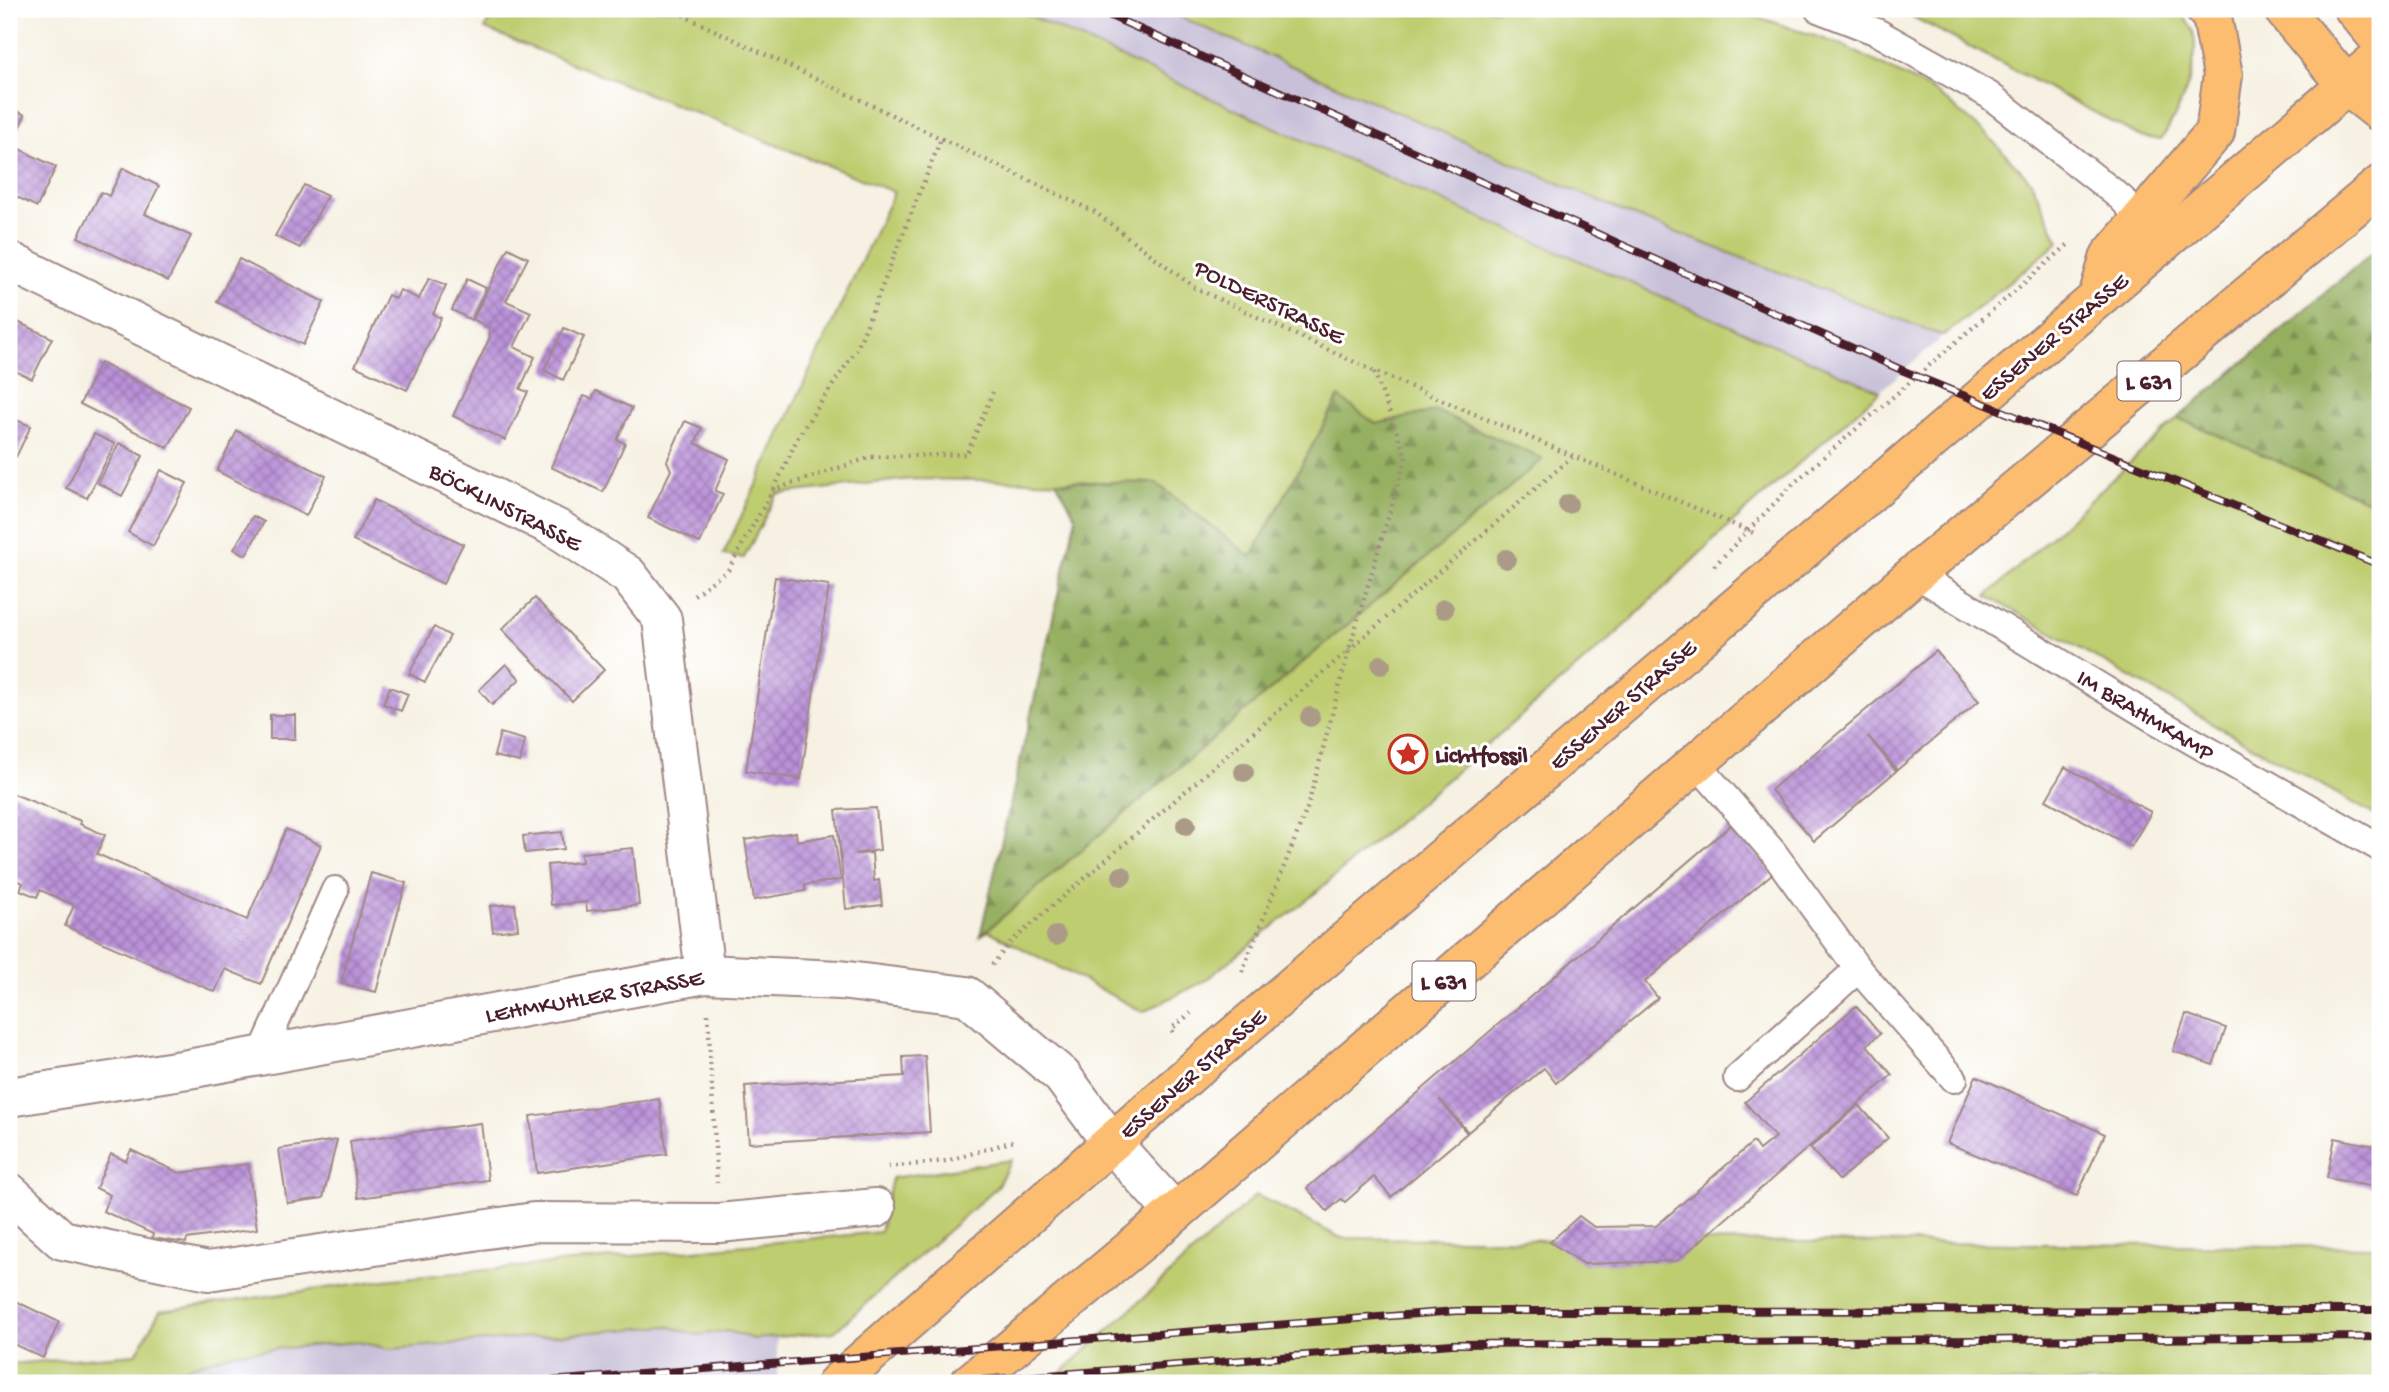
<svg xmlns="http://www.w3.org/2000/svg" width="2389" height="1392" viewBox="0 0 2389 1392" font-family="'Gochi Hand',sans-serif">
<defs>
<pattern id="forest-firs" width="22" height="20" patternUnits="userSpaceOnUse" patternTransform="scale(1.75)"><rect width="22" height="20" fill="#96b062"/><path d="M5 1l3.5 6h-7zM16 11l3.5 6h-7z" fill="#7c8f51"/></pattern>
<pattern id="building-cross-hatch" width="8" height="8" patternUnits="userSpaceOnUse" patternTransform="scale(1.75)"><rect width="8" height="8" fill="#ba92d9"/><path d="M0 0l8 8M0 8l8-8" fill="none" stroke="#9977b0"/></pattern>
</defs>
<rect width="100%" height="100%" fill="#fff"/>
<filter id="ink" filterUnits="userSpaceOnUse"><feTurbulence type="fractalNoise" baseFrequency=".0143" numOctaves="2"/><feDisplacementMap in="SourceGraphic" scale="14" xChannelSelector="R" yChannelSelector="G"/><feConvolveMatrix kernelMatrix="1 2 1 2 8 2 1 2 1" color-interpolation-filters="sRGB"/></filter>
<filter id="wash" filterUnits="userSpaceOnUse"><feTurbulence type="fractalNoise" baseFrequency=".00686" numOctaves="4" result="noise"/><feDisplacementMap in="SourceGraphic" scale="28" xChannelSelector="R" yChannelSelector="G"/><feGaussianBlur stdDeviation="1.57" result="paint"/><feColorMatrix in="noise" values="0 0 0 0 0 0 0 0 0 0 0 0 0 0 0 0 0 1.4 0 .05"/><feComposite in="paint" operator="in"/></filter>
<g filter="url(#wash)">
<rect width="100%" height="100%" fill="#f6f1e2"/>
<!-- railway -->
<g fill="#c7c0d8">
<path d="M1015,9H1178L1943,336L1880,391L1309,143Z"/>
<path d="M667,1326L698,1335L727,1331L754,1339L777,1337V1378L771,1383H97L149,1379L237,1352L358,1342L391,1349Z"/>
</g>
<!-- green -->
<g fill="#becd6f" stroke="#84764d" stroke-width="2">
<path d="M493,9H1015L1309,143L1880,391L1721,533L1617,633L1313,895L1203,982L1143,1012L989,931L980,936L1542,459L1436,411L1376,424L1251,557L1156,483L911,479L777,494L744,558L723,555L894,192L485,29Z"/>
<path d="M1162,9H1734L1842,45L1936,92L1987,135L2031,181L2059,242L1943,336L1629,214Z"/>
<path d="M1898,9H2177C2182,15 2191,24 2193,31C2202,63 2178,114 2161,140L2139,136Z"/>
<path d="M2178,418L2380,503V818L1987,596Z"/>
<path d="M1011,1160L997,1187L834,1332L754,1339L727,1331L698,1335L667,1326L391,1349L358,1342L237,1352L149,1379L97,1383H9V1364L136,1354L160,1311L384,1280L880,1232L892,1178Z"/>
<path d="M1256,1195L1341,1238L2380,1247V1383H1050Z"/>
</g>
<!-- forest -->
<g fill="url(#forest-firs)" stroke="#706846" stroke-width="2">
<path d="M2380,246V506L2178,418Z"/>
<path d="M1339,397L1376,424L1436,411L1543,459L980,936L1076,517L1056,481L1156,483L1251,557Z"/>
</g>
<g id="blocks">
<!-- building -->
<g fill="url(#building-cross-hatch)">
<path d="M9,107L25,115L11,145L56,167L37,207L9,193Z"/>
<path d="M123,168L159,186L145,214L191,236L168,281L78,237L101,192L109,196Z"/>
<path d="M304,185L327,196L300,248L275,236Z"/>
<path d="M508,248L528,258L506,301L531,312L514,347L535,357L520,389L528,392L505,440L453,416L490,337L489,328L473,319Z"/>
<path d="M239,259L324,302L303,345L217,302Z"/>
<path d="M429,278L446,285L433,314L441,318L407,390L355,366L388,295L396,299L400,290L419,299Z"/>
<path d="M467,279L486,288L471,320L452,310Z"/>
<path d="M9,318L52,338L32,379L9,368Z"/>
<path d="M564,328L584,337L563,380L544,370Z"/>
<path d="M100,363L189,407L168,448L80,404Z"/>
<path d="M596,391L632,408L617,440L625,443L603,492L551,467L584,396L592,399Z"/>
<path d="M14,419L31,426L16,457L9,454V430Z"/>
<path d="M685,421L702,428L695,443L729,459L715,491L723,494L700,543L648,518L671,470L667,461Z"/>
<path d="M237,431L326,476L306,516L217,471Z"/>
<path d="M94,434L115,444L87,498L66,488Z"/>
<path d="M119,443L143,456L122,496L98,483Z"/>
<path d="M161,470L187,483L153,546L128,532Z"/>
<path d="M374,500L463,544L443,584L353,541Z"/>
<path d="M253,516L264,522L246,555L234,549Z"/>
<path d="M775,577L829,585L801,779L746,771Z"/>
<path d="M535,598L604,670L572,701L502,629Z"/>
<path d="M434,627L450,636L425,682L409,674Z"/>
<path d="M1936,651L1979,701L1897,770L1868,736L1896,771L1814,841L1771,790Z"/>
<path d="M506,664L520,679L492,705L479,690Z"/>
<path d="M390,687L408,694L401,711L383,704Z"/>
<rect x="270" y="715" width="25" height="24"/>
<path d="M500,733L525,740L520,762L494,756Z"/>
<path d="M2065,767L2151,812L2131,847L2046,800Z"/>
<path d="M9,792L81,821L80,824L105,835L97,854L247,920L286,829L321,845L261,984L225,969L215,992L65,926L74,905L40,890L37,897L20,890L23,883L9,876Z"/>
<path d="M876,808L880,850L855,854L872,853L874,881L879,880L882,905L846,909L836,810Z"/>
<path d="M1731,825L1773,873L1645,982L1658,998L1556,1083L1544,1068L1468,1132L1439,1099L1467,1133L1391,1197L1374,1177L1345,1202L1341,1199L1327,1211L1307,1188Z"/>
<path d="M562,832L564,849L525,853L523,836Z"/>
<path d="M796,832L797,841L834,835L841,880L805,885V891L754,900L745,840Z"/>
<path d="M633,848L639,905L587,911L586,902L551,905L547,865L582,862L581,853Z"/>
<path d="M371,873L406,883L376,992L341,983Z"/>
<path d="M515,904L518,929L493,932L490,906Z"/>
<path d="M1856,1006L1880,1034L1867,1045L1892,1075L1677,1261L1584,1264L1550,1242L1579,1216L1594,1227L1656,1226L1753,1142L1759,1150L1775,1137L1745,1102Z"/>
<path d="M2186,1014L2226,1028L2213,1065L2173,1051Z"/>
<path d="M925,1056L930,1132L749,1143L745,1086L904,1076L903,1057Z"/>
<path d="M1976,1076L2105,1134L2077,1196L1947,1143Z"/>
<path d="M659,1099L667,1154L537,1173L530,1116Z"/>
<path d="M1859,1105L1888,1138L1839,1180L1810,1148Z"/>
<path d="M481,1123L488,1180L358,1198L350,1141Z"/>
<path d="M2335,1138L2380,1147V1188L2327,1178Z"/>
<path d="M337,1140L323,1198L287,1203L279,1149Z"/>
<path d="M131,1150L179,1173L248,1164L257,1229L187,1239L186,1243L152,1238L153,1234L103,1211L110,1195L96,1188L111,1154L126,1161Z"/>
<path d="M9,1298L59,1322L43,1358L9,1342Z"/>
</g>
</g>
</g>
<g filter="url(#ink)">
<use href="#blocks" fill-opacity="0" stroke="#a08886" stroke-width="2"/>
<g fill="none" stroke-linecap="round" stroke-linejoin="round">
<defs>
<g id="lane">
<path d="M1818,9L1877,32L1989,95L2121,198L2141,219"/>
<path d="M1915,574L2150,717L2380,848"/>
<path d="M1697,764L1773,852L1858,969L1737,1078"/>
<path d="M1858,969L1954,1079"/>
<path d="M262,1053L335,890"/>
</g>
<g id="street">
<path d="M9,261L558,529L628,575L662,619L705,974"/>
<path d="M9,1097L188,1069L705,974L840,980L967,996L1062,1076L1111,1142L1175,1213"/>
<path d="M9,1192L62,1240L208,1271L534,1222L719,1223L876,1208"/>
</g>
<g id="primary">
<path d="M837,1383L1200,1065L2380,57"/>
<path d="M970,1383L1175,1213L1915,574L2380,185"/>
</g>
<g id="highway">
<path d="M2283,9L2348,87L2380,112"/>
<path d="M2354,9L2380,40"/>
<path d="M2098,297L2110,256L2215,132L2223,75L2212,17L2205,9"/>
</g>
</defs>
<!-- lane casing -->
<use href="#lane" stroke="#a08886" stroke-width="30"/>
<!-- street casing -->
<use href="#street" stroke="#a08886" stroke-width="42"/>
<!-- primary casing -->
<use href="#primary" stroke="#a08886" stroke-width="42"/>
<!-- highway casing -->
<use href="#highway" stroke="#a08886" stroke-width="42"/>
<!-- path -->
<g stroke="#a08886" stroke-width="4.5" stroke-dasharray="2 5" stroke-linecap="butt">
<path d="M670,9L1095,212L1195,288L1374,371L1756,534"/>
<path d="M774,489L799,435L857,349L941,139"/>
<path d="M1714,566L1794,483L2070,243"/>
<path d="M694,595L728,570L773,490L871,457L967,454L993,392"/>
<path d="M992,965L1011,942L1572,457"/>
<path d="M1242,972L1308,806L1348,653L1406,457L1374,371"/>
<path d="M708,1014L717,1183"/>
<path d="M1173,1032L1171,1029L1191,1013"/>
<path d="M888,1167L947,1161L1017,1140"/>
</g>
<!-- lane -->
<use href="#lane" stroke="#fff" stroke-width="26"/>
<!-- street -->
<use href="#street" stroke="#fff" stroke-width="38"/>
<!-- primary -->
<use href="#primary" stroke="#fcbd6f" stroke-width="38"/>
<!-- highway -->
<use href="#highway" stroke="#fcbd6f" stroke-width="38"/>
<defs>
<g id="rail">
<path d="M1095,9L1904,371L2380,565"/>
<path d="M524,1383L1456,1311L2380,1310"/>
<path d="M942,1383L1452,1344L2380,1337"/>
</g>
</defs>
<!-- rail casing -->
<use href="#rail" stroke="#4a1f2b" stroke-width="8"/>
<!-- rail -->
<use href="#rail" stroke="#fff" stroke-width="5" stroke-dasharray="16" stroke-linecap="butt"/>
</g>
<!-- trees -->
<g fill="#ab9a88">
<circle cx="1568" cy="504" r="10"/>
<circle cx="1506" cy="559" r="10"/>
<circle cx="1444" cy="609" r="10"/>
<circle cx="1381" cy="665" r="10"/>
<circle cx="1310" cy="717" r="10"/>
<circle cx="1244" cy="772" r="10"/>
<circle cx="1186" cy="825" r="10"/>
<circle cx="1122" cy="876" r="10"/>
<circle cx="1056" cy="936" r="10"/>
</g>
</g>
<!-- icons -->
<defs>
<symbol id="sight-ring" viewBox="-11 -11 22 22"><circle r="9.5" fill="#fff" stroke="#c8321e" stroke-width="1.5"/><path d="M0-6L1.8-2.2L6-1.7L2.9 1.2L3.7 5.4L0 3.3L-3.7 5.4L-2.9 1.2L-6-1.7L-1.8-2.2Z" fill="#c8321e"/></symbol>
</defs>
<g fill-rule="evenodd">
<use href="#sight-ring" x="1386" y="732" width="44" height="44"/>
</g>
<g text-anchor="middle" stroke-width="6" stroke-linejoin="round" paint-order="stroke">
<!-- shield labels -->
<g fill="#fff" stroke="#80626b" stroke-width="2">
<rect x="2117.5" y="361.5" width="63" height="39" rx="5"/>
<rect x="1412.5" y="961.5" width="63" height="39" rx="5"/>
</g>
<g font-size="23" font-weight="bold" fill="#4a1f2b">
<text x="2149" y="389">L 631</text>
<text x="1444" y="989">L 631</text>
</g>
<!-- street labels -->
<g font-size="24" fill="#4a1f2b" stroke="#fff">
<text transform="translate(1270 301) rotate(26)" y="8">POLDERSTRASSE</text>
<text transform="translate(2053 336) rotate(-40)" y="8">ESSENER STRASSE</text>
<text transform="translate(506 506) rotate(27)" y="8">BÖCKLINSTRASSE</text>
<text transform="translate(1622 704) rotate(-41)" y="8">ESSENER STRASSE</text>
<text transform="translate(2146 714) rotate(31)" y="8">IM BRAHMKAMP</text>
<text transform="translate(594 995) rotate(-10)" y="8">LEHMKUHLER STRASSE</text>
<text transform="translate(1192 1073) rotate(-41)" y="8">ESSENER STRASSE</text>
</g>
<!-- poi labels -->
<g font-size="24" font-weight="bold" fill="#4a1f2b" stroke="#fff" text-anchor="start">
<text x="1435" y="762">Lichtfossil</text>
</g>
</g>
<!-- margin -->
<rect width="2389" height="1392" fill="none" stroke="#fff" stroke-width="35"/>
</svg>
